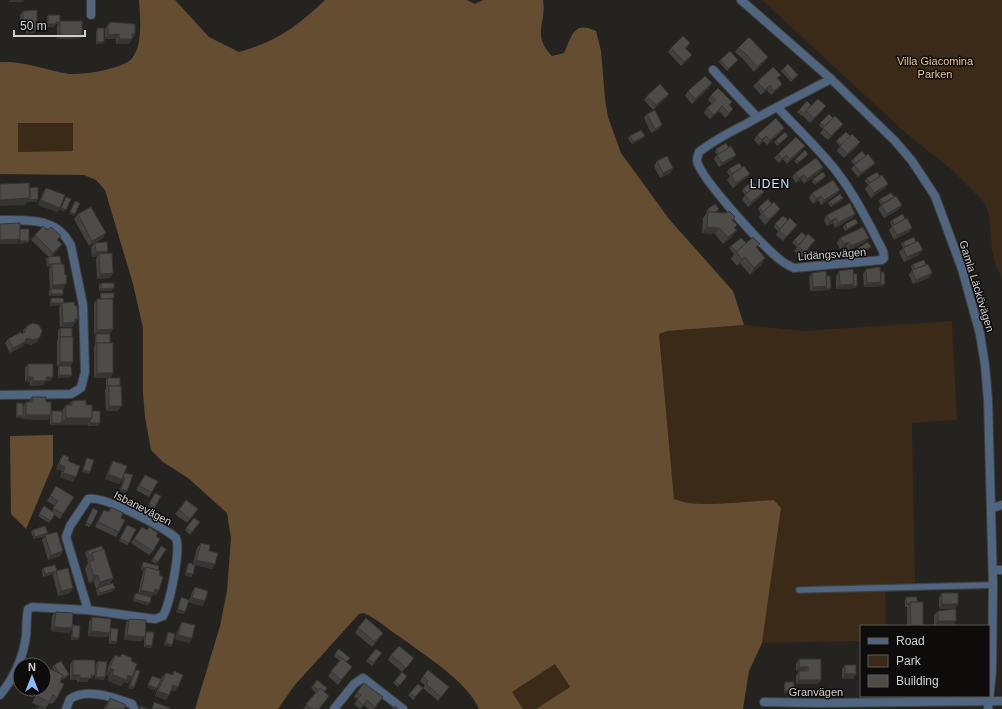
<svg xmlns="http://www.w3.org/2000/svg" width="1002" height="709" viewBox="0 0 1002 709" font-family="Helvetica,sans-serif">
<rect width="100%" height="100%" fill="#252320"/>
<!-- green -->
<g fill="#3b2a17">
<path d="M762,0H1002V279L996,266L992,250L989,215L984,202L951,169L907,134Z"/>
<rect x="18" y="123" width="55" height="29"/>
<path d="M952,321L957,420L912,423L915,583L885,584L886,626H861V641L762,643L781,508L774,500C747,501 696,509 674,499L659,334L667,331L744,325L804,331Z"/>
<path d="M555,664L570,687L536,709H523L512,692Z"/>
</g>
<!-- forest -->
<g fill="#644d31" fill-rule="evenodd">
<path d="M139,0H175L209,37L239,52C276,42 298,26 325,0H467L475,4L483,0H543C547,24 531,34 552,56L564,53C572,37 573,20 596,31L601,51L605,99L608,117L621,153L669,219L733,291L744,325L667,331L659,334L674,499C696,509 748,501 774,500L781,508L762,643L749,671L743,709H536L570,687L555,664L512,692L523,709H479C468,682 423,654 400,637C388,629 377,619 364,613L359,614L294,686L278,709H195L220,626L227,591L231,538L227,513L188,478L163,462L151,450L145,417L143,393V328L133,284L105,190L96,180L84,175L0,174V62C25,61 45,70 69,74C82,75 126,69 133,57C143,42 140,17 139,0ZM18,123H73V151L18,152Z"/>
<path d="M53,435V465L26,529L11,514L10,436Z"/>
</g>
<g fill="none" stroke-linecap="round" stroke-linejoin="round">
<defs>
<path id="lane" d="M799,590L993,585"/>
<g id="street">
<path d="M91,0V15"/>
<path d="M741,0L831,79L895,141L912,161L935,196L962,269L980,334L985,365L988,400L993,585L992,671L988,709"/>
<path d="M713,70L757,117"/>
<path d="M777,107C797,128 819,149 837,172C856,197 869,224 883,251L884,258L882,260L794,268C788,265 783,263 778,258C762,245 701,179 697,161C697,158 698,155 699,152C713,141 730,132 746,124C774,108 802,94 831,79"/>
<path d="M0,220C27,220 58,217 71,246L83,305L85,372L81,388L71,394L0,395"/>
<path d="M992,508L1002,505"/>
<path d="M993,570H1002"/>
<path d="M0,695C14,678 23,658 26,636C27,627 26,618 28,609L32,607L88,610L155,619L163,616C170,603 181,551 176,538C163,527 104,495 88,499L70,526L66,537L88,610"/>
<path d="M764,702L820,703L1002,701"/>
<path d="M66,709L70,699C87,687 115,698 132,704L134,709"/>
<path d="M334,709L354,684L363,678L403,709"/>
</g>
</defs>
<!-- lane casing -->
<use href="#lane" stroke="#413f3c" stroke-width="8"/>
<!-- street casing -->
<use href="#street" stroke="#413f3c" stroke-width="10"/>
<!-- lane -->
<use href="#lane" stroke="#506580" stroke-width="5.5"/>
<!-- street -->
<use href="#street" stroke="#506580" stroke-width="8"/>
</g>
<!-- wall -->
<g fill="#43413f">
<path d="M23,11L37,29L34,33L26,34V27H20V15Z"/>
<path d="M48,15L60,22L79,39H57V26L58,24H56L54,27H47V17Z"/>
<path d="M110,22L135,34L129,44H116V39H105V29L108,24H109Z"/>
<path d="M97,28L102,44H96V30Z"/>
<path d="M690,43L686,49L689,59L681,66L668,52L671,48Z"/>
<path d="M738,48L765,61L754,72L743,59L735,52Z"/>
<path d="M720,60H738L727,71L719,62Z"/>
<path d="M783,69L796,77L791,82L781,71Z"/>
<path d="M778,79L782,84L779,88L771,95L767,90L761,95L753,86L757,82Z"/>
<path d="M712,83L709,88L692,104L685,96L688,91Z"/>
<path d="M669,94L666,98L653,110L644,100L647,96Z"/>
<path d="M711,95L732,102L730,105L733,109L730,113L725,118L719,111L710,119L704,113L707,108L712,104L708,100Z"/>
<path d="M811,105L822,111L810,123L803,116V115L802,116L797,112L799,110Z"/>
<path d="M647,114L662,125L659,129L651,133L644,118Z"/>
<path d="M833,118L843,124L840,128L828,140L820,133L823,129L819,125L820,123Z"/>
<path d="M781,132L767,145L763,141L759,145L754,140L757,135Z"/>
<path d="M630,136L643,138L632,144L628,138Z"/>
<path d="M788,136L786,138L777,146L774,142L776,140Z"/>
<path d="M850,136L857,147L844,158L837,151L840,146L836,142L837,140Z"/>
<path d="M729,148L736,155L733,159L719,167L714,159L717,155L715,151L716,149Z"/>
<path d="M801,151L787,164L783,159L779,163L774,158L778,154Z"/>
<path d="M807,156L797,164L794,161L796,159Z"/>
<path d="M866,156L875,163L871,167L858,177L851,169L854,165L851,161L853,159Z"/>
<path d="M657,161L673,168L670,173L660,178L654,166Z"/>
<path d="M742,167L750,174L746,178L733,188L727,180L730,176L727,172L729,169Z"/>
<path d="M823,167L820,172L804,184L801,179L796,183L792,177L795,173Z"/>
<path d="M880,176L888,184L885,188L871,198L865,189L868,185L865,181L867,178Z"/>
<path d="M824,178L815,185L812,182L813,179Z"/>
<path d="M756,186L764,192L761,196L748,207L742,199L745,195L742,191L743,189Z"/>
<path d="M46,188L60,208L57,212L38,205L43,192Z"/>
<path d="M812,193L837,194L821,205L818,200L813,204L809,198Z"/>
<path d="M880,199L898,210L884,218L878,209L881,205L879,201Z"/>
<path d="M830,201H841L831,207L828,203Z"/>
<path d="M772,204L777,213L765,225L759,217L761,214L758,209L759,207Z"/>
<path d="M708,209H719L716,212L735,217L733,220L737,225L735,228L732,237L723,244L715,234L702,233L703,218L707,213L706,212Z"/>
<path d="M78,214L103,238L89,246L74,219Z"/>
<path d="M855,214L852,218L835,228L833,223L827,226L824,220L827,215Z"/>
<path d="M905,219L912,228L909,232L894,240L889,230L892,226L890,222L892,220Z"/>
<path d="M788,220L794,229L783,241L776,235L778,231L774,227L775,224Z"/>
<path d="M858,223L856,225L845,231L843,227L845,224Z"/>
<path d="M35,235L58,240L59,249L51,257L63,289L62,296H49V291L50,290L49,269L51,267H47L46,259L48,257H49L31,240Z"/>
<path d="M806,236L815,240L802,257L794,251L797,247L792,243L794,240Z"/>
<path d="M840,238L865,242L848,251L846,246L840,249L837,243Z"/>
<path d="M903,242H916L919,255L904,262L899,252L903,248L901,244Z"/>
<path d="M95,243L108,251L106,254L113,273L110,278L97,279L96,259L97,256L92,257L91,247Z"/>
<path d="M746,243L757,248L761,265L750,275L740,263L737,266L731,259L734,254L729,248L731,246Z"/>
<path d="M871,247L869,249L858,255L856,250L858,248Z"/>
<path d="M913,264L926,265L932,273L929,278L913,284L909,275L912,270L911,266Z"/>
<path d="M866,269L883,286L864,287L863,274Z"/>
<path d="M839,271L853,274L857,286L856,288L836,289V276Z"/>
<path d="M812,273L826,276L831,288L829,290L810,291L809,278Z"/>
<path d="M101,283L112,291H99V285Z"/>
<path d="M101,293L113,300L110,334V343L113,373L110,378L118,411H106L105,390L106,389V380L107,378H94V347L95,345V336L96,334H94V303L97,299H100V295Z"/>
<path d="M51,298L75,306L78,319L72,327H60L59,307L61,305L50,306V301Z"/>
<path d="M27,326L37,342L31,345L25,343L23,346L10,353L5,343L8,339L23,334V330Z"/>
<path d="M60,328L73,362L70,366L72,375L70,377L58,378V368L59,366H57V341L58,339V330Z"/>
<path d="M28,364L53,377L50,381H46L43,385L30,386V382H25V368Z"/>
<path d="M32,397L46,402L51,411H62L66,405H68L72,401L86,405L92,411L98,426H88V424L87,425H50V417L48,420L22,419L23,417L21,418H16V405L17,403L23,406L26,402H29Z"/>
<path d="M63,455L68,461L73,482L60,477L62,471L56,469L60,459Z"/>
<path d="M87,458L90,472L89,474L82,472L86,460Z"/>
<path d="M113,461L124,473L127,491L125,493L119,491L123,481L122,480L119,484L105,479L110,466Z"/>
<path d="M145,475L152,492L149,497L136,490L142,479Z"/>
<path d="M56,486L63,514L60,519L54,515L49,523L38,516L44,506L52,511L55,506L47,501Z"/>
<path d="M155,493V507L154,509L148,506Z"/>
<path d="M186,500L198,509L187,523L175,514Z"/>
<path d="M111,507L119,532L116,537L95,527L101,514L104,510L108,512Z"/>
<path d="M93,508L91,525L89,527L85,525Z"/>
<path d="M194,518L200,522L190,535L185,530Z"/>
<path d="M127,525L129,543L127,545L119,541Z"/>
<path d="M142,527L156,536L153,551L149,555L131,543Z"/>
<path d="M33,530L46,535L63,551L60,556L48,560L42,540L45,536L34,539L31,532Z"/>
<path d="M201,543L209,551L215,564L212,569L195,565L191,577L185,575L187,565L189,563L193,564L197,548Z"/>
<path d="M102,546L113,578L109,585L115,588L113,591L98,596L96,590L98,588L96,589L94,582L89,583L85,569L88,563L87,560L88,558H87L85,553L87,551Z"/>
<path d="M161,546L166,549L156,564L151,561Z"/>
<path d="M143,562L158,570L159,590L156,595L154,594L151,597L150,603L148,605L133,601L134,595L136,593L138,594L143,572L144,571L141,570L142,564Z"/>
<path d="M43,568L57,571L73,588L70,593L58,596L53,575L54,574L43,577L42,570Z"/>
<path d="M195,587L205,601L202,606L189,602L192,592Z"/>
<path d="M942,593L958,604L955,609H939V597Z"/>
<path d="M181,597L185,612L183,614L176,612Z"/>
<path d="M906,597L917,602L923,625L922,626H907V607H905V599Z"/>
<path d="M938,611L956,621L953,626H934V615Z"/>
<path d="M56,612L72,627L73,625L79,638L78,640H71L72,629L69,633L51,631L52,616Z"/>
<path d="M92,617L111,629L117,642L115,644H109V634L107,637L88,636L89,622Z"/>
<path d="M129,619L145,633L146,632L151,648L144,647V637L142,641L124,640L126,623Z"/>
<path d="M182,622L192,638L189,643L175,639L179,627Z"/>
<path d="M358,628L380,637L372,647L355,633Z"/>
<path d="M168,632L172,645L171,647L164,645L167,634Z"/>
<path d="M339,649L346,662L352,667L338,685L328,676L340,661L334,656Z"/>
<path d="M376,649L382,653L372,666L366,661Z"/>
<path d="M122,654L131,661L134,672L136,670L134,687L132,689L128,688L132,677L128,683L124,682L121,686L108,681L109,676L106,675L105,677L104,680L95,679L96,663L98,661L106,674L110,662L115,655L120,657Z"/>
<path d="M391,655L410,662L402,672L388,660Z"/>
<path d="M799,659H821V680L817,684H796V676L799,671H796V664Z"/>
<path d="M73,660L92,679H89L87,682H77V680H70V665Z"/>
<path d="M54,665L69,674L67,677L61,680L60,682L57,698L52,704L49,703L45,709L32,703L39,689H44V679L51,669L54,670L52,667Z"/>
<path d="M845,665L856,674L853,679H842V669Z"/>
<path d="M174,671L175,691L171,690L166,700L155,696L162,677L166,673L172,675Z"/>
<path d="M402,672L407,676L398,687L393,683Z"/>
<path d="M423,676L446,691L438,701L423,688L413,700L408,695L418,684L423,688L425,685L420,681Z"/>
<path d="M317,680L324,692L329,696L319,709H303L316,693L311,688Z"/>
<path d="M785,682L793,693H784V684Z"/>
<path d="M357,692L383,697L374,709H369L364,705L360,709L354,704L358,699L354,697Z"/>
<path d="M110,698L124,709H104L107,703Z"/>
</g>
<!-- shaded-wall -->
<g fill="#373533">
<path d="M10,0H24L23,2H8Z"/>
<path d="M56,22H60L58,24H56L54,27H47L48,24Z"/>
<path d="M23,23H29L26,27H20Z"/>
<path d="M30,29H37L34,33L26,34Z"/>
<path d="M119,34L116,39H105L108,35Z"/>
<path d="M132,34H135L132,39Z"/>
<path d="M60,35H82L79,39H57Z"/>
<path d="M119,39H132L129,44H116Z"/>
<path d="M97,42H104L102,44H96Z"/>
<path d="M692,55L689,59L681,66L684,62Z"/>
<path d="M768,57L765,61L754,72L757,67Z"/>
<path d="M712,83L709,88L692,104L695,99Z"/>
<path d="M782,84L779,88L771,95L774,91Z"/>
<path d="M770,85L767,90L761,95L765,90Z"/>
<path d="M669,94L666,98L653,110L656,105Z"/>
<path d="M722,106L719,111L710,119L714,115Z"/>
<path d="M826,106L822,111L810,123L814,118Z"/>
<path d="M843,124L840,128L828,140L831,136Z"/>
<path d="M662,125L659,129L651,133L655,129Z"/>
<path d="M784,128L781,132L767,145L770,140Z"/>
<path d="M645,136L643,138L632,144L633,142Z"/>
<path d="M766,136L763,141L759,145L762,140Z"/>
<path d="M860,142L857,147L844,158L847,154Z"/>
<path d="M805,146L801,151L787,164L790,159Z"/>
<path d="M736,155L733,159L719,167L722,163Z"/>
<path d="M786,155L783,159L779,163L782,159Z"/>
<path d="M875,163L871,167L858,177L861,173Z"/>
<path d="M823,167L820,172L804,184L807,179Z"/>
<path d="M673,168L670,173L660,178L663,173Z"/>
<path d="M750,174L746,178L733,188L736,183Z"/>
<path d="M804,175L801,179L796,183L799,178Z"/>
<path d="M826,176L824,178L815,185L816,183Z"/>
<path d="M888,184L885,188L871,198L874,193Z"/>
<path d="M840,190L837,194L821,205L824,200Z"/>
<path d="M764,192L761,196L748,207L751,202Z"/>
<path d="M821,196L818,200L813,204L816,199Z"/>
<path d="M30,198L38,199L37,202H27L25,205L0,206V200Z"/>
<path d="M843,198L841,201L831,207L832,205Z"/>
<path d="M41,200L60,208L57,212L38,205Z"/>
<path d="M902,205L898,210L884,218L887,214Z"/>
<path d="M61,208L66,210L64,212L59,210Z"/>
<path d="M780,209L777,213L765,225L768,220Z"/>
<path d="M70,212L75,214L74,216L69,214Z"/>
<path d="M855,214L852,218L835,228L838,223Z"/>
<path d="M836,218L833,223L827,226L830,221Z"/>
<path d="M858,223L856,225L845,231L847,229Z"/>
<path d="M797,225L794,229L783,241L786,237Z"/>
<path d="M707,227L719,228L715,234L702,233Z"/>
<path d="M912,228L909,232L894,240L897,235Z"/>
<path d="M737,230L732,237L723,244L728,237Z"/>
<path d="M106,233L103,238L89,246L92,241Z"/>
<path d="M869,238L865,242L848,251L851,246Z"/>
<path d="M20,239L17,244H0V240Z"/>
<path d="M20,241H29L28,243L18,244Z"/>
<path d="M849,242L846,246L840,249L844,244Z"/>
<path d="M62,244L59,249L50,258L53,253Z"/>
<path d="M871,247L869,249L858,255L860,252Z"/>
<path d="M923,250L919,255L904,262L907,257Z"/>
<path d="M108,251L105,256L99,254L97,256L92,257L96,252Z"/>
<path d="M745,257L740,263L737,266L742,259Z"/>
<path d="M765,258L761,265L750,275L754,268Z"/>
<path d="M48,264H52L51,267H47Z"/>
<path d="M113,273L110,278L97,279L100,274Z"/>
<path d="M932,273L929,278L913,284L916,280Z"/>
<path d="M881,282L885,284L883,286L864,287L867,283Z"/>
<path d="M66,284L63,289L50,290L53,285Z"/>
<path d="M854,284L857,286L856,288L836,289L840,285Z"/>
<path d="M827,286L831,288L829,290L810,291L813,287Z"/>
<path d="M114,288L112,291H99L101,289Z"/>
<path d="M51,294H63L62,296H49Z"/>
<path d="M51,303H62L61,305L50,306Z"/>
<path d="M75,319H78L72,327H60L63,323Z"/>
<path d="M113,329L110,334H94L97,330Z"/>
<path d="M40,337L37,342L31,345L25,343L23,346L10,353L13,348L28,338Z"/>
<path d="M60,362H73L70,366H57Z"/>
<path d="M97,373H113L110,378H94Z"/>
<path d="M59,375H72L70,377L58,378Z"/>
<path d="M28,377H33L30,382H25Z"/>
<path d="M46,377H53L50,381H46L43,385L30,386L33,381Z"/>
<path d="M109,406H122L118,411H106Z"/>
<path d="M26,415H51L48,420L22,419Z"/>
<path d="M17,416H23L21,418H16Z"/>
<path d="M66,418H92L87,425H50L52,423H62Z"/>
<path d="M90,423H100L98,426H88Z"/>
<path d="M59,464L65,467L62,471L56,469Z"/>
<path d="M83,470L90,472L89,474L82,472Z"/>
<path d="M63,473L76,477L73,482L60,477Z"/>
<path d="M108,474L125,478L123,481L122,480L119,484L105,479Z"/>
<path d="M121,489L127,491L125,493L119,491Z"/>
<path d="M48,533L46,535L34,539L35,537Z"/>
<path d="M63,551L60,556L48,560L51,555Z"/>
<path d="M196,560L215,564L212,569L193,564Z"/>
<path d="M142,567L146,568L144,571L141,570Z"/>
<path d="M55,571L54,574L43,577L45,574Z"/>
<path d="M186,573L193,574L191,577L185,575Z"/>
<path d="M98,575L94,582L89,583L94,576Z"/>
<path d="M113,578L108,585L96,589L100,582Z"/>
<path d="M73,588L70,593L58,596L61,591Z"/>
<path d="M115,588L113,591L98,596L100,593Z"/>
<path d="M155,589L159,590L156,595L154,594L151,598L137,595L141,590Z"/>
<path d="M192,598L205,601L202,606L189,602Z"/>
<path d="M134,599L150,603L148,605L133,601Z"/>
<path d="M942,604H958L955,609H939Z"/>
<path d="M178,609L185,612L183,614L176,612Z"/>
<path d="M938,621H956L953,626H934Z"/>
<path d="M911,625H923L922,626H910Z"/>
<path d="M54,627L72,628L69,633L51,631Z"/>
<path d="M91,631L110,633L107,637L88,636Z"/>
<path d="M127,635L145,637L142,641L124,640Z"/>
<path d="M178,635L192,638L189,643L175,639Z"/>
<path d="M72,637L79,638L78,640H71Z"/>
<path d="M110,641L117,642L115,644H109Z"/>
<path d="M166,643L172,645L171,647L164,645Z"/>
<path d="M145,645L152,646L151,648L144,647Z"/>
<path d="M799,667H808L804,671H796Z"/>
<path d="M110,668L114,670L109,676L105,675Z"/>
<path d="M69,674L67,677L60,681L61,679Z"/>
<path d="M112,674L128,675L132,677L128,683L124,682L121,686L108,681Z"/>
<path d="M845,674H856L853,679H842Z"/>
<path d="M73,675H80L77,680H70Z"/>
<path d="M91,675H95L92,679H89L87,682H77L80,678Z"/>
<path d="M96,677H105L104,680L95,679Z"/>
<path d="M799,680H821L817,684H796Z"/>
<path d="M130,685L134,687L132,689L128,688Z"/>
<path d="M148,685L157,688L156,691L147,687Z"/>
<path d="M173,685L178,687L175,691L170,689Z"/>
<path d="M158,691L169,695L166,700L155,696Z"/>
<path d="M785,691H794L793,693H784Z"/>
</g>
<!-- building -->
<g fill="#4e4c49" stroke="#373533">
<path d="M37,10V29H30L29,23H23V11Z"/>
<path d="M48,15H60V22H56V24H48Z"/>
<rect x="60" y="21" width="22" height="14"/>
<path d="M110,22L135,24V34H132V39H119V34L108,35V24H110Z"/>
<rect x="97" y="28" width="7" height="14"/>
<path d="M683,36L690,43L685,48L692,55L684,62L671,48Z"/>
<path d="M749,37L768,57L757,67L746,54L738,48Z"/>
<path d="M730,51L738,60L728,69L720,60Z"/>
<path d="M788,64L798,75L792,80L783,69Z"/>
<path d="M773,67L781,75L777,78L782,84L774,91L770,85L765,90L757,82Z"/>
<path d="M705,76L712,83L695,99L688,91Z"/>
<path d="M660,84L669,94L656,105L647,96Z"/>
<path d="M718,88L732,102L729,105L733,109L729,113L722,106L714,115L707,108L716,100L711,95Z"/>
<path d="M818,99L826,106L814,118L806,111Z"/>
<path d="M807,101L811,105L804,114L799,110Z"/>
<path d="M655,110L662,125L655,129L647,114Z"/>
<path d="M829,114L833,118L825,127L820,123Z"/>
<path d="M835,116L843,124L831,136L823,128Z"/>
<path d="M776,118L784,128L770,140L766,136L762,140L757,135Z"/>
<path d="M641,130L645,136L633,142L630,136Z"/>
<path d="M785,132L788,136L779,144L776,140Z"/>
<path d="M846,132L850,136L841,145L837,140Z"/>
<path d="M852,134L860,142L847,154L840,146Z"/>
<path d="M796,137L805,146L790,159L786,155L782,159L778,154Z"/>
<path d="M726,143L729,148L719,154L716,149Z"/>
<path d="M731,146L736,155L722,163L717,155Z"/>
<path d="M805,150L808,154L799,162L796,159Z"/>
<path d="M862,151L866,156L856,163L853,159Z"/>
<path d="M868,154L875,163L861,173L854,165Z"/>
<path d="M667,156L673,168L663,173L657,161Z"/>
<path d="M816,158L823,167L807,179L804,175L799,178L795,173Z"/>
<path d="M739,163L742,167L732,174L729,169Z"/>
<path d="M744,166L750,174L736,183L731,175Z"/>
<path d="M823,172L826,176L816,183L813,179Z"/>
<path d="M877,172L880,176L870,183L867,178Z"/>
<path d="M882,175L888,184L874,193L868,184Z"/>
<path d="M833,180L840,190L824,200L821,196L816,199L812,193Z"/>
<path d="M752,181L756,186L747,193L743,189Z"/>
<path d="M29,183L30,198L0,200V184Z"/>
<path d="M758,184L764,192L751,202L745,195Z"/>
<path d="M38,187V199L29,200L30,198V188Z"/>
<path d="M46,188L65,195L60,208L41,200Z"/>
<path d="M891,193L894,197L883,203L880,199Z"/>
<path d="M840,194L843,198L832,205L830,201Z"/>
<path d="M896,196L902,205L887,214L881,205Z"/>
<path d="M66,197L71,199L66,210L61,208Z"/>
<path d="M768,199L772,204L763,212L759,207Z"/>
<path d="M75,201L80,203L75,214L70,212Z"/>
<path d="M774,202L780,209L768,220L762,213Z"/>
<path d="M850,203L855,214L838,223L836,218L830,221L827,215Z"/>
<path d="M715,204L719,209L715,212H709L708,209Z"/>
<path d="M91,207L106,233L92,241L78,214Z"/>
<path d="M729,211L735,217L732,220L737,225L734,228L737,230L728,237L719,228L707,227L708,212L726,213Z"/>
<path d="M903,214L905,219L894,225L892,220Z"/>
<path d="M783,216L788,220L780,229L775,224Z"/>
<path d="M790,218L797,225L786,237L779,230Z"/>
<path d="M907,218L912,228L897,235L892,226Z"/>
<path d="M855,219L858,223L847,229L845,224Z"/>
<path d="M20,223V239L0,240V224Z"/>
<path d="M43,226L47,230L51,227L61,236L57,240L62,244L53,253L35,235Z"/>
<path d="M863,227L869,238L851,246L849,242L844,244L840,238Z"/>
<rect x="20" y="229" width="9" height="12"/>
<path d="M802,232L806,236L799,245L794,240Z"/>
<path d="M808,234L815,240L805,252L798,246Z"/>
<path d="M753,237L760,244L756,247L765,258L754,268L745,257L742,259L736,252Z"/>
<path d="M914,237L916,242L905,247L903,242Z"/>
<path d="M741,238L746,243L736,252L731,246Z"/>
<path d="M918,241L923,250L907,257L903,248Z"/>
<path d="M107,242L108,251L96,252L95,243Z"/>
<path d="M868,242L871,247L860,252L858,248Z"/>
<path d="M112,253L113,273L100,274L99,254Z"/>
<path d="M60,256L61,264H48V257Z"/>
<path d="M924,260L926,265L915,269L913,264Z"/>
<path d="M52,264H64L65,275H67L66,284L53,285Z"/>
<path d="M928,264L932,273L916,280L912,270Z"/>
<path d="M880,267L881,282L867,283L866,269Z"/>
<path d="M853,269L854,284L840,285L839,271Z"/>
<path d="M826,271L827,286L813,287L812,273Z"/>
<path d="M881,272H884L885,284H880L881,282Z"/>
<path d="M853,274H857V286H852L854,284Z"/>
<path d="M826,276H830L831,288H825L827,286Z"/>
<path d="M101,283H114V288L101,289Z"/>
<rect x="51" y="289" width="12" height="5"/>
<path d="M101,293H114V298L101,299Z"/>
<path d="M51,298H63L64,303H51Z"/>
<path d="M97,299H113V329L97,330Z"/>
<path d="M74,302L75,306H77L78,319H75V322L63,323L62,303Z"/>
<path d="M33,323L39,325L42,331L40,337L34,340L28,338L25,340L26,341L13,348L8,339L21,332L22,334L25,332L27,326Z"/>
<path d="M60,328H72V337H60V338Z"/>
<rect x="96" y="334" width="14" height="9"/>
<rect x="60" y="337" width="13" height="25"/>
<rect x="97" y="343" width="16" height="30"/>
<path d="M28,364H53V377H46V381H33V377H28Z"/>
<path d="M59,366H71L72,375H59Z"/>
<path d="M107,378H120V386H109V387H108Z"/>
<path d="M109,386H121L122,406H109Z"/>
<path d="M32,397H46V402H51V415H26V402H32Z"/>
<path d="M86,400V405H92V418H66V405H72V401Z"/>
<rect x="17" y="403" width="6" height="13"/>
<rect x="52" y="411" width="10" height="12"/>
<path d="M92,411H100V423H90V421L92,418Z"/>
<path d="M63,455L69,457L68,461L80,466L76,477L63,473L65,467L59,464Z"/>
<path d="M87,458L94,460L90,472L83,470Z"/>
<path d="M113,461L127,466L122,479L108,474Z"/>
<path d="M124,473L133,475L127,491L121,489L125,478H123Z"/>
<path d="M145,475L158,481L152,492L139,486Z"/>
<path d="M56,486L74,497L63,514L53,508L58,501L50,496Z"/>
<path d="M155,493L161,496L155,507L149,504Z"/>
<path d="M186,500L198,509L190,519L179,510Z"/>
<path d="M44,506L55,513L51,521L39,514Z"/>
<path d="M111,507L123,513L121,518L125,520L119,532L98,522L104,510L109,512Z"/>
<path d="M93,508L98,511L91,525L86,523Z"/>
<path d="M194,518L200,522L192,532L186,528Z"/>
<path d="M127,525L136,529L129,543L120,539Z"/>
<path d="M45,526L48,533L35,537L33,530Z"/>
<path d="M142,527L147,530L149,527L158,533L156,536L160,539L153,551L134,539Z"/>
<path d="M57,532L63,551L51,555L45,535Z"/>
<path d="M201,543L210,545L209,551L218,553L215,564L196,560Z"/>
<path d="M102,546L103,550L92,553L90,556H89L87,551Z"/>
<path d="M161,546L166,549L158,562L153,559Z"/>
<path d="M104,549L113,578L100,582L98,575L94,576L89,562L94,560L92,553Z"/>
<path d="M143,562L159,566L158,570L146,567V568L142,567Z"/>
<path d="M189,563L195,565L193,574L186,573Z"/>
<path d="M55,565L57,571L45,574L43,568Z"/>
<path d="M146,567L160,571L159,575L163,577L159,590L155,589L154,593L141,590Z"/>
<path d="M68,568L73,588L61,591L56,571Z"/>
<path d="M113,583L115,588L100,593L98,588Z"/>
<path d="M195,587L208,591L205,601L192,598Z"/>
<path d="M136,593L151,597L150,603L134,599Z"/>
<rect x="942" y="593" width="16" height="11"/>
<path d="M181,597L189,600L185,612L178,609Z"/>
<path d="M906,597H917V602H910L909,604H907Z"/>
<path d="M910,602H923V625H911Z"/>
<path d="M956,609V621H938V611Z"/>
<path d="M56,612L73,613L72,628L54,627Z"/>
<path d="M92,617L111,619L110,633L91,631Z"/>
<path d="M366,618L383,633L375,642L358,628Z"/>
<path d="M129,619L146,620L145,637L127,635Z"/>
<path d="M182,622L195,625L192,638L178,635Z"/>
<path d="M73,625L80,626L79,638L72,637Z"/>
<path d="M111,628L118,629L117,642L110,641Z"/>
<path d="M146,632H154L152,646L145,645Z"/>
<path d="M168,632L175,634L172,645L166,643Z"/>
<path d="M399,646L414,658L406,668L391,655Z"/>
<path d="M339,649L350,658L346,662L335,653Z"/>
<path d="M376,649L382,653L373,663L368,659Z"/>
<path d="M122,654L132,658L131,661L137,664L132,677L128,675L126,680L112,674L114,670L110,668L115,655L120,657Z"/>
<path d="M342,658L352,667L341,680L331,671Z"/>
<path d="M799,659H821V680H799V671H808V667H799Z"/>
<path d="M73,660H95V675H91V678H80V675H73Z"/>
<path d="M61,661L69,674L62,679L63,675L58,672L54,665Z"/>
<path d="M98,661L107,662L105,677H96Z"/>
<rect x="845" y="665" width="11" height="9"/>
<path d="M51,669L63,675L60,682L64,684L57,698L53,695L49,702L37,696L40,689H44V682Z"/>
<path d="M136,670L140,671L134,687L130,685Z"/>
<path d="M428,670L449,687L441,697L426,684L428,681L423,676Z"/>
<path d="M174,671L183,675L178,687L173,685L169,695L158,691L166,673L173,675Z"/>
<path d="M402,672L407,676L400,685L395,681Z"/>
<path d="M152,676L161,679L157,688L148,685Z"/>
<path d="M317,680L327,688L324,692L320,688L318,690L313,686Z"/>
<rect x="785" y="682" width="9" height="9"/>
<path d="M364,683L383,697L375,707L367,700L363,705L357,700L361,695L357,692Z"/>
<path d="M418,684L423,688L415,697L410,693Z"/>
<path d="M320,688L329,696L319,709H312L306,704Z"/>
<path d="M110,698L126,705L124,709H106Z"/>
<path d="M154,702L170,708V709H152Z"/>
<path d="M140,706L148,709H140Z"/>
<path d="M395,706L398,709H392Z"/>
<path d="M43,707V709H33Z"/>
</g>
<g text-anchor="middle" stroke-width="3" stroke-linejoin="round" paint-order="stroke">
<!-- park labels -->
<g font-size="11" fill="#f1c593" stroke="#0d0c0b">
<text x="935" y="65">Villa Giacomina<tspan x="935" dy="13">Parken</tspan></text>
</g>
<!-- street labels -->
<g font-size="11" fill="#d2d1cf" stroke="#0d0c0b">
<text transform="translate(832 254) rotate(-4)" y="4">Lidängsvägen</text>
<text transform="translate(977 286) rotate(73)" y="4">Gamla Läckövägen</text>
<text transform="translate(143 508) rotate(27)" y="4">Isbanevägen</text>
<text x="816" y="696">Granvägen</text>
</g>
<!-- neighbourhood labels -->
<g font-size="12" letter-spacing="1" fill="#d2e6ff" stroke="#0d0c0b">
<text x="770" y="188">LIDEN</text>
</g>
</g>
<!-- legend -->
<rect x="860" y="625" width="130" height="72" fill="#0d0c0b" stroke="#5c5b59"/>
<rect x="868" y="638" width="20" height="6" fill="#506580" stroke="#5c5b59"/>
<text x="896" y="645" font-size="12" fill="#d2d1cf">Road</text>
<rect x="868" y="655" width="20" height="12" fill="#3b2a17" stroke="#5c5b59"/>
<text x="896" y="665" font-size="12" fill="#d2d1cf">Park</text>
<rect x="868" y="675" width="20" height="12" fill="#4e4c49" stroke="#5c5b59"/>
<text x="896" y="685" font-size="12" fill="#d2d1cf">Building</text>
<!-- north arrow -->
<g transform="translate(32 677)"><circle r="19" fill="#0d0c0b" stroke="#5c5b59"/>
<path d="M0-3L7 15L0 10L-7 15Z" fill="#87bbfb"/>
<text y="-6" font-size="11" font-weight="bold" text-anchor="middle" fill="#d2d1cf">N</text>
</g>
<!-- scale -->
<path d="M14 30v6h71v-6" fill="none" stroke="#d2d1cf" stroke-width="2"/>
<text x="20" y="30" font-size="12" fill="#d2d1cf" stroke="#0d0c0b" stroke-width="3" paint-order="stroke">50 m</text>
</svg>
